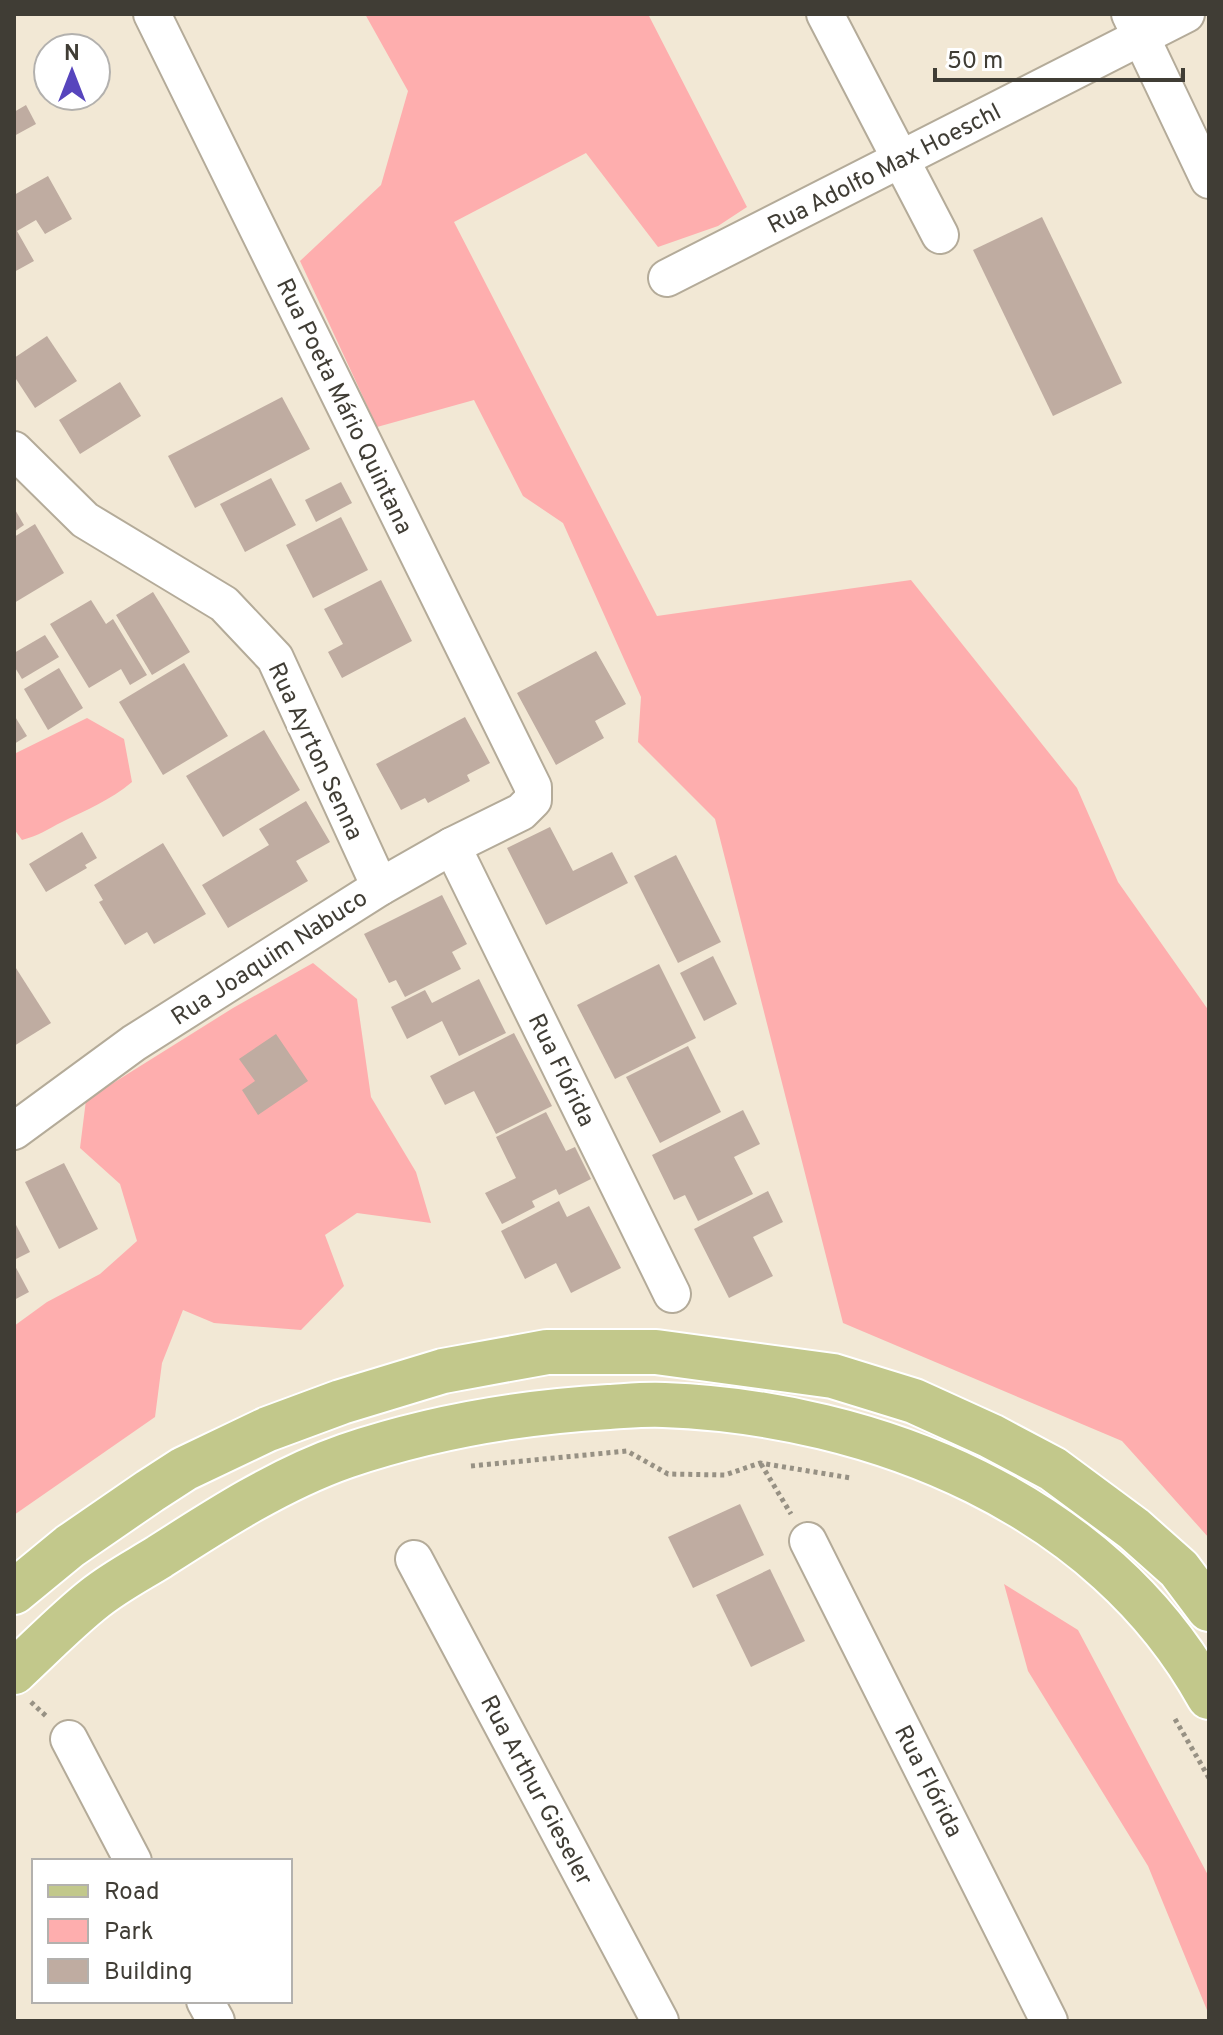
<svg xmlns="http://www.w3.org/2000/svg" width="1223" height="2035" viewBox="0 0 1223 2035" font-family="Overpass,sans-serif">
<rect width="100%" height="100%" fill="#f2e8d5"/>
<!-- green -->
<g fill="#feaeae">
<path d="M365,14H648L747,207L718,226L658,247L586,153L454,222L657,616L911,580L1077,788L1118,882L1209,1011V1538L1122,1441L843,1323L715,819L638,742L641,697L563,523L523,496L474,400L377,427L300,261L381,185L408,91Z"/>
<path d="M87,718L124,739L132,782C109,801 88,809 62,822C48,829 38,836 22,840L14,829V754Z"/>
<path d="M313,963L357,999L371,1097L416,1172L431,1223L357,1213L325,1235L344,1286L301,1330L214,1323L183,1310L162,1363L155,1417L14,1515V1326L47,1302L100,1274L137,1241L120,1184L80,1148L86,1100L233,1008Z"/>
<path d="M1004,1584L1078,1630L1209,1877V2015L1148,1866L1028,1671Z"/>
</g>
<!-- building -->
<g fill="#bfaca1">
<path d="M26,105L36,124L14,136V112Z"/>
<path d="M48,176L72,219L45,234L36,220L17,231L34,261L14,272V195Z"/>
<path d="M1042,217L1122,383L1053,416L973,250Z"/>
<path d="M47,336L77,381L35,408L14,376V358Z"/>
<path d="M120,382L141,416L80,454L59,420Z"/>
<path d="M282,397L310,449L195,508L168,456Z"/>
<path d="M271,478L296,525L245,552L220,504Z"/>
<path d="M341,482L352,503L316,522L305,500Z"/>
<path d="M14,508L24,525L14,532Z"/>
<path d="M341,517L368,570L313,598L286,545Z"/>
<path d="M35,524L64,573L14,603V537Z"/>
<path d="M381,580L412,641L342,678L328,652L343,644L324,609Z"/>
<path d="M153,592L190,652L152,675L116,615Z"/>
<path d="M91,600L106,624L113,619L147,675L130,685L121,669L89,688L50,624Z"/>
<path d="M45,635L59,657L22,679L14,666V653Z"/>
<path d="M596,651L626,704L595,721L604,738L556,765L517,693Z"/>
<path d="M184,663L228,736L163,775L119,702Z"/>
<path d="M59,668L83,708L48,730L24,689Z"/>
<path d="M14,715L27,736L14,744Z"/>
<path d="M465,717L490,763L467,775L470,781L428,803L425,798L401,810L376,764Z"/>
<path d="M264,730L300,790L223,837L186,776Z"/>
<path d="M306,801L330,842L296,861L308,881L228,928L202,885L269,845L259,829Z"/>
<path d="M550,827L573,871L612,852L628,883L546,925L507,848Z"/>
<path d="M82,832L97,858L85,865L87,868L46,892L29,864Z"/>
<path d="M163,843L206,914L154,944L147,932L125,945L99,902L103,900L94,885Z"/>
<path d="M676,855L721,942L678,963L634,876Z"/>
<path d="M442,895L467,944L452,952L461,969L405,997L396,980L389,983L364,934Z"/>
<path d="M713,956L737,1004L704,1021L680,973Z"/>
<path d="M659,964L696,1038L615,1079L577,1005Z"/>
<path d="M14,965L51,1023L14,1046Z"/>
<path d="M479,979L506,1033L459,1056L442,1021L407,1039L391,1007L425,990L432,1003Z"/>
<path d="M514,1033L552,1106L496,1134L474,1091L445,1105L430,1076Z"/>
<path d="M276,1034L308,1081L258,1115L242,1090L255,1081L239,1059Z"/>
<path d="M688,1046L721,1112L660,1143L626,1077Z"/>
<path d="M743,1110L760,1144L734,1157L753,1194L698,1221L685,1195L674,1200L652,1155Z"/>
<path d="M546,1112L566,1151L575,1147L591,1179L559,1195L556,1189L532,1201L535,1207L502,1224L485,1193L516,1178L496,1137Z"/>
<path d="M64,1163L98,1229L59,1249L25,1182Z"/>
<path d="M768,1191L783,1222L753,1237L773,1276L729,1298L694,1229Z"/>
<path d="M559,1201L567,1217L589,1206L621,1268L571,1293L556,1263L525,1279L501,1231Z"/>
<path d="M14,1221L30,1252L14,1260Z"/>
<path d="M14,1264L29,1292L14,1300Z"/>
<path d="M740,1504L764,1555L693,1588L668,1537Z"/>
<path d="M770,1569L805,1641L751,1667L716,1595Z"/>
</g>
<g fill="none" stroke-linecap="round" stroke-linejoin="round">
<defs>
<g id="street">
<path d="M825,14L940,235"/>
<path d="M1130,14L1209,180"/>
<path d="M667,278L1186,14"/>
<path d="M14,450L85,520L224,604L275,658L380,887"/>
<path d="M452,846L672,1294"/>
<path d="M14,1131L134,1043L380,887L452,846L521,812L533,800V787L152,14"/>
<path d="M808,1541L1049,2021"/>
<path d="M414,1559L660,2021"/>
<path d="M69,1739L133,1861"/>
<path d="M205,2001L216,2021"/>
</g>
<g id="primary">
<path d="M14,1592L70,1546L150,1491L184,1469L268,1429L341,1402L443,1371L547,1352H656L833,1376L914,1401L991,1436L1053,1469L1134,1529L1179,1569L1209,1609"/>
<path d="M14,1672C41,1647 67,1620 95,1598C115,1582 138,1570 159,1557C218,1519 280,1479 346,1456C429,1428 522,1412 609,1407C627,1406 646,1404 664,1405C875,1413 1103,1504 1209,1697"/>
</g>
</defs>
<!-- street casing -->
<use href="#street" stroke="#b4ab99" stroke-width="40"/>
<!-- primary casing -->
<use href="#primary" stroke="#fff" stroke-width="48"/>
<!-- path -->
<g stroke="#979184" stroke-width="5" stroke-dasharray="4 4" stroke-linecap="butt">
<path d="M761,1464L791,1514"/>
<path d="M471,1466L627,1451L668,1474L725,1475L760,1463L851,1478"/>
<path d="M31,1702L47,1717"/>
<path d="M1175,1719L1209,1778"/>
</g>
<!-- street -->
<use href="#street" stroke="#fff" stroke-width="36"/>
<!-- primary -->
<use href="#primary" stroke="#c2c88b" stroke-width="44"/>
</g>
<g text-anchor="middle" stroke-width="8" stroke-linejoin="round" paint-order="stroke">
<!-- street labels -->
<g font-size="24" fill="#403d35" stroke="#fff">
<text transform="translate(884 168) rotate(-27)" y="8">Rua Adolfo Max Hoeschl</text>
<text transform="translate(345 406) rotate(64)" y="8">Rua Poeta Mário Quintana</text>
<text transform="translate(316 751) rotate(65)" y="8">Rua Ayrton Senna</text>
<text transform="translate(269 957) rotate(-33)" y="8">Rua Joaquim Nabuco</text>
<text transform="translate(562 1070) rotate(64)" y="8">Rua Flórida</text>
<text transform="translate(929 1781) rotate(63)" y="8">Rua Flórida</text>
<text transform="translate(537 1790) rotate(62)" y="8">Rua Arthur Gieseler</text>
</g>
</g>
<!-- border -->
<rect width="1223" height="2035" fill="none" stroke="#403d35" stroke-width="32"/>
<!-- legend -->
<rect x="32" y="1859" width="260" height="144" fill="#ffffff" stroke="#b3b1ae" stroke-width="2"/>
<rect x="48" y="1885" width="40" height="12" fill="#c2c88b" stroke="#b3b1ae" stroke-width="2"/>
<text x="104" y="1899" font-size="24" fill="#403d35">Road</text>
<rect x="48" y="1919" width="40" height="24" fill="#feaeae" stroke="#b3b1ae" stroke-width="2"/>
<text x="104" y="1939" font-size="24" fill="#403d35">Park</text>
<rect x="48" y="1959" width="40" height="24" fill="#bfaca1" stroke="#b3b1ae" stroke-width="2"/>
<text x="104" y="1979" font-size="24" fill="#403d35">Building</text>
<!-- north arrow -->
<g transform="translate(72 72)"><circle r="38" fill="#ffffff" stroke="#b3b1ae" stroke-width="2"/>
<path d="M0-6L14 30L0 20L-14 30Z" fill="#5745bd"/>
<text y="-12" font-size="22" font-weight="bold" text-anchor="middle" fill="#403d35">N</text>
</g>
<!-- scale -->
<path d="M935 68v12h248v-12" fill="none" stroke="#403d35" stroke-width="4"/>
<text x="947" y="68" font-size="24" fill="#403d35" stroke="#ffffff" stroke-width="6" paint-order="stroke">50 m</text>
</svg>
